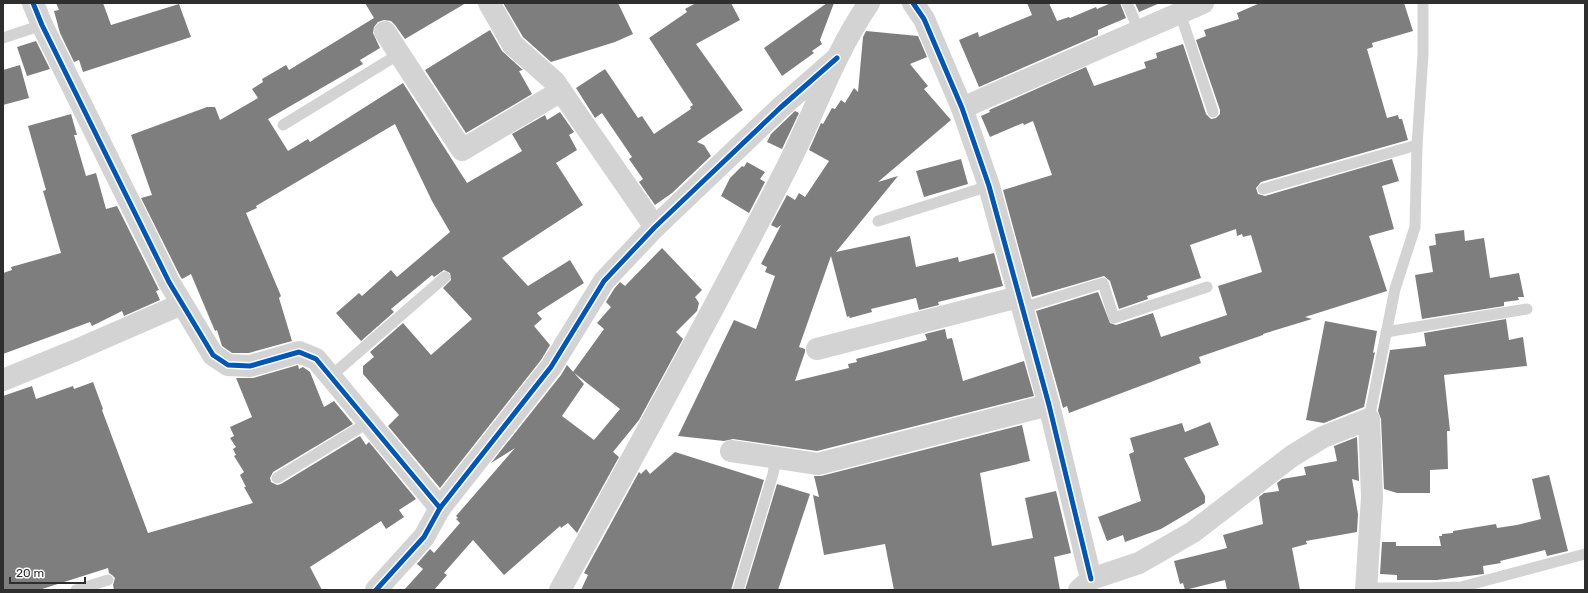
<svg xmlns="http://www.w3.org/2000/svg" width="1588" height="593" viewBox="0 0 1588 593" font-family="Rubik,sans-serif">
<rect width="100%" height="100%" fill="#fff"/>
<!-- building -->
<g fill="#7e7e7e">
<path d="M56,3H103L111,25L179,4L191,37L83,72L79,60L74,62L60,33L54,11L59,10Z"/>
<path d="M365,3H466L405,39L395,25L391,21L384,20L378,22L374,27L373,33L380,48L360,60L363,64L268,119L288,151L308,139L310,142L403,83L467,183L522,151L512,134L545,115L547,120L560,112L574,132L569,135L577,150L556,163L583,205L502,258L528,286L570,260L584,283L537,313L542,319L534,326L550,345L541,360L440,488L388,426L399,415L363,374V366L374,357L370,352L403,323L431,355L472,319L443,288L451,280L450,273L444,270L434,277L432,275L391,309L394,312L361,341L336,313L359,293L362,296L391,270L397,277L450,232L432,201L395,124L256,206L257,208L246,213L281,296L279,298L292,341L249,353H232L222,346L217,330L215,331L191,274L182,279L180,276L141,198L152,195L131,135L207,107H215L220,120L258,98L252,89L263,82L262,79L286,65L289,70L374,18Z"/>
<path d="M503,3H618L633,34L615,42L551,62L523,37Z"/>
<path d="M696,3H731L740,20L696,44L743,110L697,142L704,145L711,156L672,193L655,205L639,182L643,179L629,159L632,157L602,113L595,118L576,88L605,69L638,118L642,116L654,134L691,109L690,107L693,105L649,38L687,12L685,9Z"/>
<path d="M827,3H834L820,40L822,44L812,51L814,53L782,76L764,48Z"/>
<path d="M1027,3H1049L1057,21L1069,17L1070,18L1096,7L1097,9L1111,3H1120L1126,18L1098,30V35L979,87L959,40L978,32L979,37L1032,15Z"/>
<path d="M1135,3H1160L1139,12Z"/>
<path d="M1260,3H1404L1413,31L1372,43L1373,47L1367,49L1387,118L1398,115L1399,119H1402L1408,140L1261,182L1256,188L1258,194L1265,196L1392,159L1399,181L1382,186L1394,229L1369,236L1387,291L1305,317L1312,319L1263,334V335L1199,357L1201,363L1069,413L1067,406L1063,408L1036,311L1098,292L1110,323L1116,325L1153,313L1161,337L1227,315L1218,286L1262,272L1251,235L1243,237L1242,234L1237,236L1236,229L1190,245L1201,278L1147,296L1148,299L1119,309L1110,281L1104,276L1032,297L1003,190L1052,175L1033,121L1024,125L1023,123L990,137L981,116L990,112L989,110L1086,67L1094,86L1146,68L1144,62L1157,58L1156,53L1183,44L1206,114L1211,119L1216,118L1220,114V110L1196,40L1206,36L1204,30L1239,19L1237,13Z"/>
<path d="M490,30L502,51L523,70L519,71L532,94L466,133L425,70Z"/>
<path d="M866,31L918,36L927,57L910,64L928,86L924,89L951,120L878,182L898,176L836,252L910,236L916,267L958,257L959,262L994,253L1003,286L938,302L939,305L919,310L916,298L871,309L872,312L850,318L849,316L847,317L831,256L799,347L805,349V352L795,381L849,368L848,364L857,362L856,359L927,340L925,334L945,329L947,339L952,338L963,381L1024,361L1034,396L817,451L733,439L724,441L678,436L734,320L756,329L775,276L765,272L767,267L761,264L781,225L777,228L771,225L787,195L795,200L799,193L805,197L829,161L809,150L821,123L823,124L832,108L835,109L841,100L845,103L854,88L858,92L863,37Z"/>
<path d="M36,41L50,69L27,76L17,47Z"/>
<path d="M20,65L29,98L3,105V70Z"/>
<path d="M795,111L799,113L782,149L767,142L771,134Z"/>
<path d="M71,114L77,135H74L86,176L96,173L106,209L117,206L159,290L156,291L160,300L124,316L122,311L92,326L90,322L3,354V273L12,270L11,267L61,253L43,191L46,190L28,126Z"/>
<path d="M961,159L968,184L924,197L916,171Z"/>
<path d="M747,162L765,172L760,179L765,182L749,213L721,196L730,178L742,166L744,167Z"/>
<path d="M1464,230L1465,241L1484,238L1490,278L1519,273L1524,297H1518L1519,300L1504,302V306L1422,319L1415,275L1433,272L1429,246L1436,245L1435,234Z"/>
<path d="M662,248L702,290L695,297L699,303L697,311L676,332L683,339L639,420L613,452L619,457L577,533L568,523L561,528L560,526L504,575L473,540L444,573L447,575L434,590H404L423,569L417,564L430,549L434,553L460,523L456,519L458,518L456,516L515,448L491,463L561,375L567,365L584,384L562,416L594,440L620,409L573,372L604,329L597,323L611,307L606,302L614,289L620,282L625,286Z"/>
<path d="M1506,319L1509,340L1523,337L1527,366L1444,375L1450,431H1447L1448,469L1430,470V493H1397L1384,489L1381,419L1378,411L1390,350L1426,346L1424,333Z"/>
<path d="M1325,321L1377,331L1373,353L1375,352L1364,407L1324,423L1306,420Z"/>
<path d="M298,365L299,369L303,367L310,372L324,407L334,401L353,424L273,472L270,478L271,482L277,485L281,484L360,436L366,445L369,442L416,499L399,510L404,517L386,529L381,521L310,567L322,590H114L113,585L115,578L112,575L109,573L108,568L39,590H3V396L32,386L36,399L73,386L74,389L93,382L103,409L102,410L148,533L253,503L244,487H246L240,475L244,472L234,456L236,455L233,449L236,447L230,438L234,436L230,427L252,417L236,378H253Z"/>
<path d="M1210,422L1219,445L1184,458L1205,496V503L1161,529L1125,542L1123,535L1107,541L1098,517L1141,501L1129,454L1134,452L1130,438L1182,423L1185,432Z"/>
<path d="M1022,425L1030,461L980,473L992,546L1033,538L1025,498L1056,491L1071,553L1054,557L1060,590H894L885,544L824,555L813,495L819,497L814,476H821Z"/>
<path d="M1357,437L1359,481L1352,479L1358,514L1357,532L1306,541L1307,544L1292,548L1300,590H1227L1225,580L1185,590L1183,583L1180,584L1174,561L1227,548L1223,535L1263,524L1259,497L1264,493L1279,491L1277,483L1282,479L1306,475L1304,467L1337,461L1334,446Z"/>
<path d="M675,452L764,480L731,590H581L588,575L584,573L639,472L641,474L646,469L650,474Z"/>
<path d="M1549,475L1568,551L1547,556L1545,550L1500,561L1501,563L1483,566L1484,574L1437,580H1397V575L1380,574L1382,542H1396V546H1441L1439,536H1442V534L1453,533V531L1496,524L1497,528L1517,525L1541,519L1532,479Z"/>
<path d="M777,484L810,494L778,590H745Z"/>
</g>
<g fill="none" stroke-linecap="round" stroke-linejoin="round">
<!-- lane -->
<g stroke="#d3d3d3" stroke-width="11">
<path d="M1127,3L1139,31"/>
<path d="M1180,13L1213,112"/>
<path d="M3,38L42,25"/>
<path d="M283,125L399,54"/>
<path d="M1263,189L1417,145"/>
<path d="M878,221L989,186"/>
<path d="M1022,308L1103,283L1114,318L1207,287"/>
<path d="M1386,332L1527,309"/>
<path d="M331,376L445,277"/>
<path d="M1369,419L1395,289L1415,227L1417,145L1423,55V3"/>
<path d="M277,478L369,422"/>
<path d="M1366,588H1430L1461,587L1585,554"/>
<path d="M76,590L108,580"/>
<path d="M738,590L773,474L776,457"/>
</g>
<!-- street -->
<g stroke="#d3d3d3" stroke-width="22">
<path d="M33,3L42,25L169,282L213,355L228,365L250,366L299,352L316,359L440,508"/>
<path d="M489,3L513,45L555,82L561,91L655,227"/>
<path d="M913,3L924,19L962,108L989,186L1049,405L1091,579"/>
<path d="M385,32L462,150L561,91"/>
<path d="M962,108L1203,3"/>
<path d="M817,349L1019,297"/>
<path d="M3,380L74,351L182,304"/>
<path d="M731,451L818,464L1049,405"/>
<path d="M376,590L424,537L440,508L551,367L604,281L655,227L780,108L837,58"/>
<path d="M560,590C636,452 712,313 784,173C813,117 833,55 869,3"/>
<path d="M1079,590L1091,579L1139,563L1193,532L1292,456L1323,437L1369,419L1372,497L1366,590"/>
</g>
<defs>
<g id="cycleway">
<path d="M33,3L42,25L169,282L213,355L228,365L250,366L299,352L316,359L440,508"/>
<path d="M913,3L924,19L962,108L989,186L1049,405L1091,579"/>
<path d="M376,590L424,537L440,508L551,367L604,281L655,227L780,108L837,58"/>
</g>
</defs>
<!-- cycleway casing -->
<use href="#cycleway" stroke="#fff" stroke-width="8"/>
<!-- cycleway -->
<use href="#cycleway" stroke="#0057b8" stroke-width="5"/>
</g>
<!-- border -->
<rect width="1588" height="593" fill="none" stroke="#2e2e2e" stroke-width="8"/>
<!-- scale -->
<path d="M10 577v6h75v-6" fill="none" stroke="#2e2e2e" stroke-width="2"/>
<text x="16" y="577" font-size="12" fill="#2e2e2e" stroke="#ffffff" stroke-width="3" paint-order="stroke">20 m</text>
</svg>
